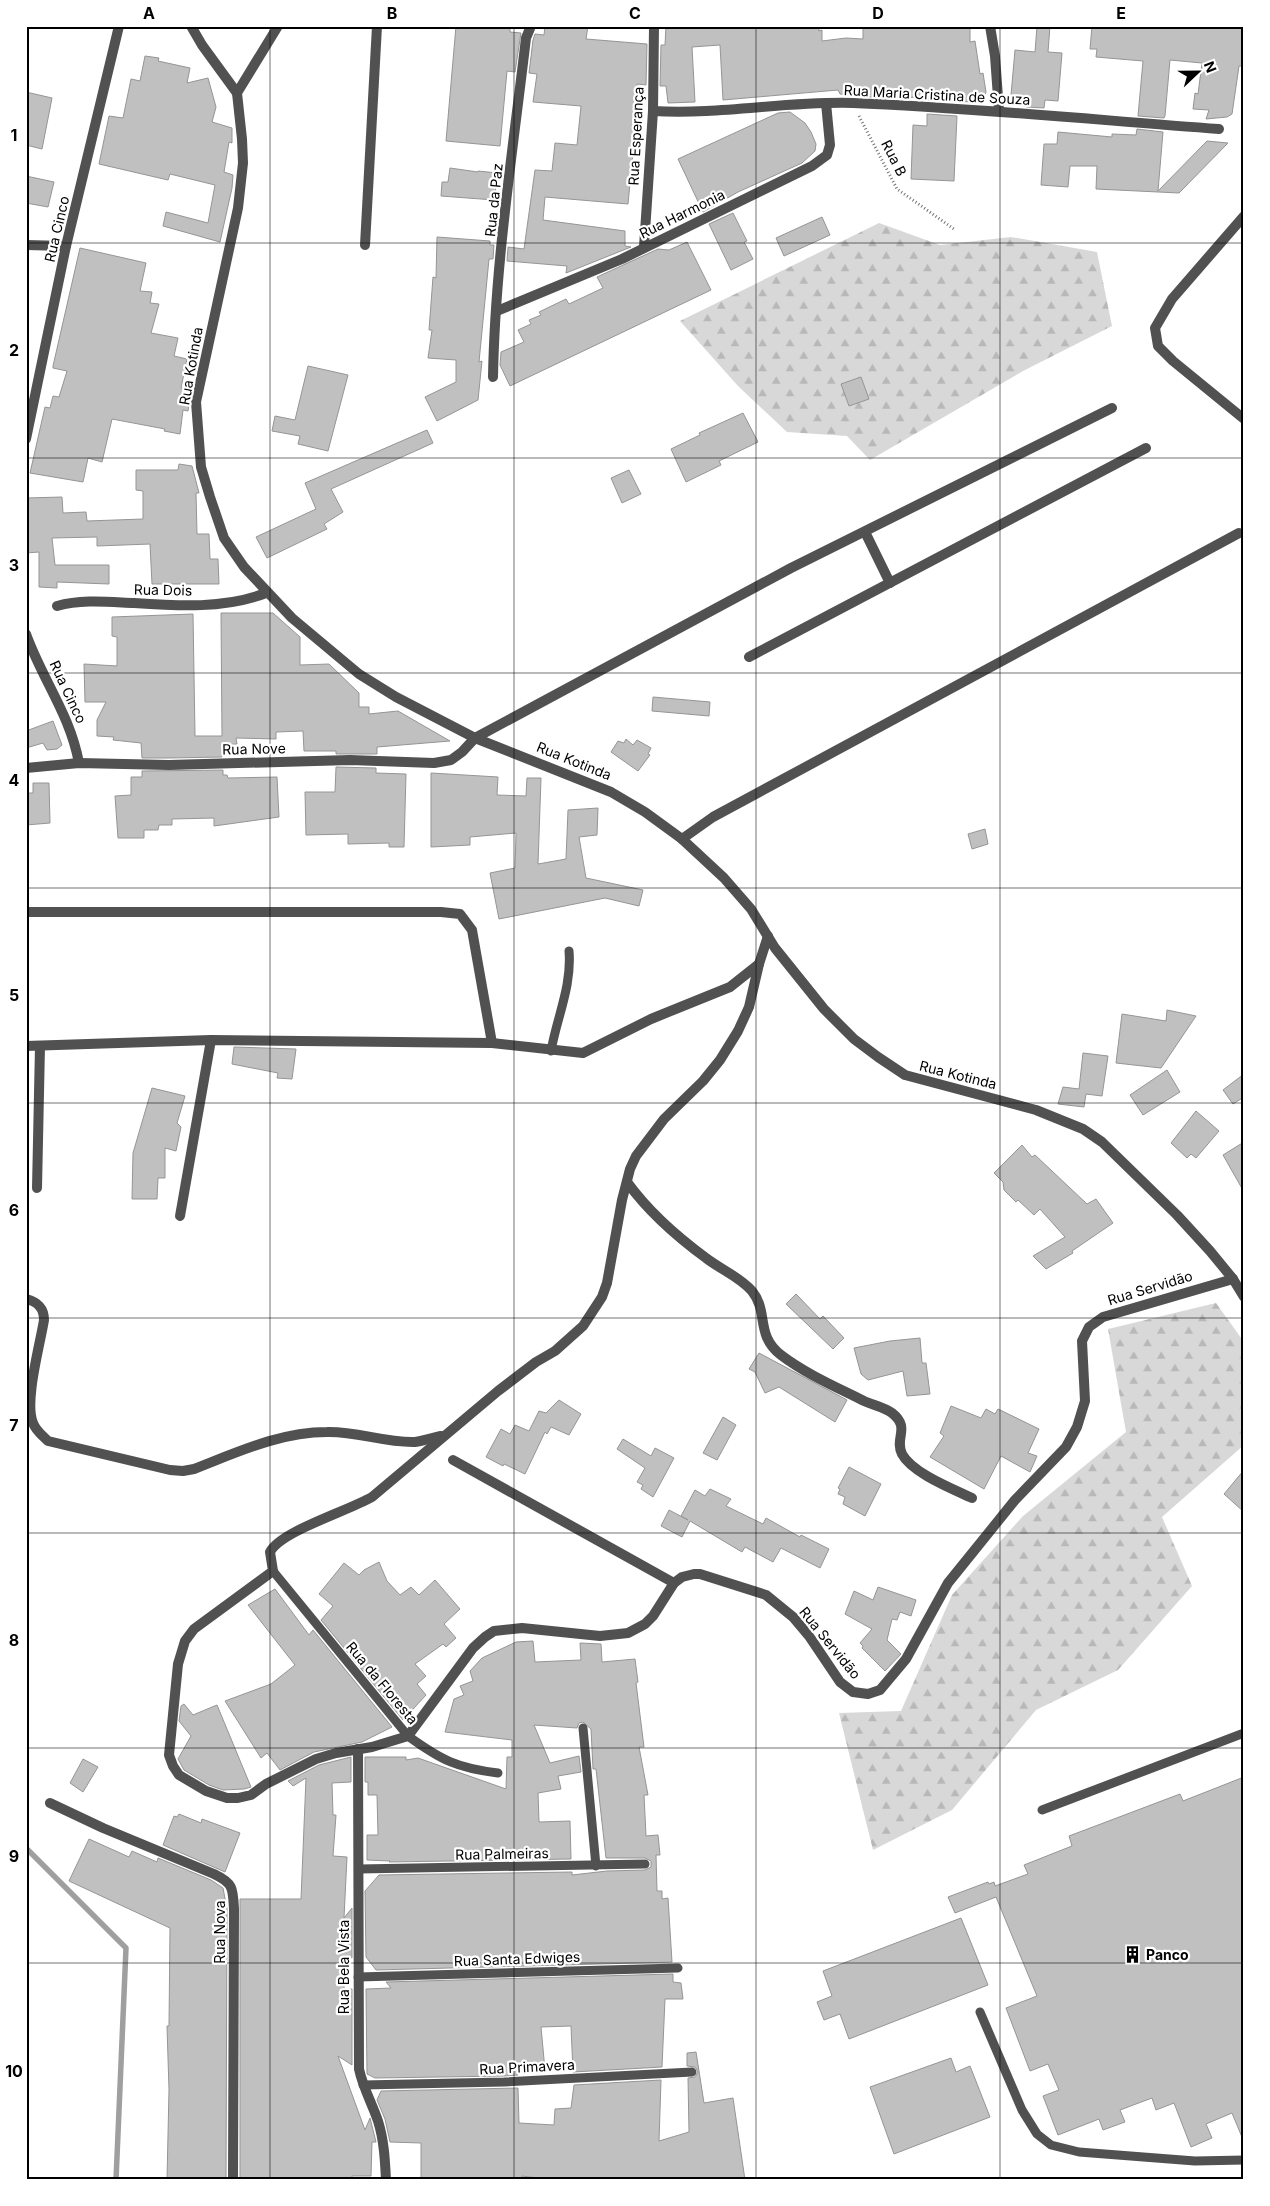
<svg xmlns="http://www.w3.org/2000/svg" width="1270" height="2206" viewBox="0 0 1270 2206" font-family="Inter,sans-serif">
<defs>
<pattern id="forest-firs" width="22" height="20" patternUnits="userSpaceOnUse" patternTransform="scale(1.25)"><rect width="22" height="20" fill="#d8d8d8"/><path d="M5 1l3.5 6h-7zM16 11l3.5 6h-7z" fill="#b8b8b8"/></pattern>
</defs>
<rect width="100%" height="100%" fill="#fff"/>
<!-- forest -->
<g fill="url(#forest-firs)">
<path d="M879,223L940,245L1011,237L1097,252L1112,326L1023,371L870,460L847,436L787,432L738,386L680,321Z"/>
<path d="M1216,1303L1244,1342V1445L1162,1517L1192,1586L1118,1670L1036,1710L952,1810L873,1850L839,1713L901,1711L952,1595L1023,1516L1126,1432L1108,1329Z"/>
</g>
<g fill="none" stroke-linecap="round" stroke-linejoin="round">
<!-- stream -->
<path stroke="#9f9f9f" stroke-width="5.5" d="M26,1848L126,1948L116,2180"/>
</g>
<!-- building -->
<g fill="#c0c0c0" stroke="#959595">
<path d="M456,26H510V32L521,33L515,72L507,71L500,146L446,141Z"/>
<path d="M545,26H588L586,39L647,44L646,85L637,84L634,142L628,204L545,197L543,220L625,231V246L631,247L566,273L567,266L507,261L508,247L524,249L535,170L552,171L555,143L577,145L581,106L533,102L537,74L529,73L533,40L535,34L544,35Z"/>
<path d="M666,26H819V31L822,30V41L846,38L863,39V26H970V42L975,41L980,74L983,73L986,92L984,98L974,102L926,100V97L882,98L840,94L838,90L723,100L720,45L692,47L695,102L668,103L666,86H660L661,45H665Z"/>
<path d="M1037,26H1050L1048,52L1062,53L1058,101L1045,100L1044,108L1027,107L1016,103L1011,95L1015,50L1035,52Z"/>
<path d="M1092,26H1244V66H1239L1232,114L1227,117L1206,119L1209,110L1193,109L1195,93L1198,94L1202,63L1170,60L1165,116L1164,118L1138,116L1143,61L1096,57L1097,49H1090Z"/>
<path d="M145,56L159,58L158,61L190,68L187,83L208,78L216,107L212,122L232,128V143L229,142L224,172L233,175L232,188L220,242L163,226L166,212L208,223L215,185L170,174L168,180L99,164L109,116L123,118L131,79L140,81Z"/>
<path d="M26,92L52,98L42,149L26,145Z"/>
<path d="M790,112L805,123L811,132L816,144L815,151L802,163L738,192L703,212L678,159L778,113Z"/>
<path d="M927,114L957,116L954,181L911,179L913,125L927,126Z"/>
<path d="M1137,129L1163,132L1158,191L1207,141L1228,143L1179,193L1096,189L1097,166H1070L1068,187L1041,185L1044,144H1057L1058,132L1112,137V134L1136,135Z"/>
<path d="M450,168L478,172V171L498,173L494,200L441,196L442,182H448Z"/>
<path d="M26,176L54,182L48,207L26,203Z"/>
<path d="M733,213L747,241L744,242L753,259L731,270L709,224Z"/>
<path d="M822,217L830,235L784,256L776,238Z"/>
<path d="M437,237L490,241V245H494L493,259H489L479,362L482,361L478,400L437,421L425,397L456,382V360L428,358L432,330H429L433,277L436,278Z"/>
<path d="M687,242L711,290L510,386L500,365L501,352L524,342L518,330L531,324L529,320L541,315L539,312L566,299L569,304L603,288L597,277L658,249L669,250Z"/>
<path d="M80,248L146,263L140,291L152,292L150,303L159,304L151,333L178,338L174,356L187,359L181,388L191,390L188,411L183,410L180,434L164,431L165,429L112,419L102,462L88,458L83,482L30,473L45,407L50,408L53,396L59,397L67,371L53,368V366Z"/>
<path d="M308,366L348,375L328,451L298,444L300,436L272,431L275,416L295,420Z"/>
<path d="M861,377L869,399L849,406L841,384Z"/>
<path d="M743,413L758,442L719,461L721,465L686,482L671,449L700,435L699,433Z"/>
<path d="M427,430L433,443L331,489L343,512L324,524L327,529L267,558L256,537L316,509L305,483Z"/>
<path d="M179,464L192,466L199,493H196L197,534H209L210,559H218L219,584H152L150,544L97,546V537L52,538L55,565H109V584L57,582V588L39,587V552L26,553V498L62,497L63,513L86,512L87,521L143,519V491L136,490V470H178Z"/>
<path d="M629,470L641,494L622,503L611,478Z"/>
<path d="M221,613H273L300,637V665L329,664L359,693V707H369V714L398,711L450,741L377,747V754H336V751H304L303,731L276,732V739L236,738L237,744L222,745V757L169,758H142L141,743L113,740L114,737L97,736V720L106,702H85L84,664L117,666V637L112,636V617L193,614L195,736H222Z"/>
<path d="M653,697L710,702L709,716L652,711Z"/>
<path d="M53,721L62,745L57,749L47,750L43,743L26,748V731Z"/>
<path d="M626,739L633,745L637,740L651,748L648,754L650,755L638,771L611,752L618,741L624,743Z"/>
<path d="M336,767L376,768V773L406,774L404,847H389V843L348,844V834L306,835L305,792H335Z"/>
<path d="M223,770V775H227L228,778L277,777L279,817L214,826V818L172,819V825H159L158,830H144V838H118L115,796L131,795V777H142V771Z"/>
<path d="M431,773L498,777L497,795L526,796L527,778H541L538,864L566,859L568,810L598,808L597,835L579,837L586,878L643,890L639,906L605,898L499,919L490,873L515,868L516,833L470,837V845L431,847Z"/>
<path d="M33,783H49L50,823L26,825V793H33Z"/>
<path d="M985,829L988,844L972,849L968,834Z"/>
<path d="M1167,1010L1196,1016L1161,1068L1116,1063L1122,1014L1166,1021Z"/>
<path d="M234,1047L296,1049L292,1079L277,1078L278,1073L232,1064Z"/>
<path d="M1083,1053L1108,1056L1102,1096L1086,1094L1084,1107L1058,1104L1063,1087L1079,1089Z"/>
<path d="M1167,1070L1180,1092L1143,1115L1130,1095Z"/>
<path d="M1244,1074V1097L1233,1104L1223,1090Z"/>
<path d="M152,1088L185,1096L177,1123L181,1127L176,1151L165,1148V1178H158L157,1199H132L133,1153Z"/>
<path d="M1196,1111L1219,1131L1196,1158L1191,1154L1187,1158L1171,1143Z"/>
<path d="M1244,1142V1192L1223,1155Z"/>
<path d="M1022,1145L1032,1157L1035,1155L1087,1204L1096,1199L1113,1223L1072,1251L1073,1253L1046,1269L1033,1256L1065,1237L1040,1209L1034,1215L1018,1200L1016,1202L1004,1190L1003,1182L994,1173Z"/>
<path d="M796,1294L820,1319L823,1316L844,1338L833,1349L786,1304Z"/>
<path d="M920,1338L922,1363H926L930,1394L907,1396L903,1371L868,1380L861,1374L854,1348L890,1341Z"/>
<path d="M759,1353L847,1400L835,1422L779,1387L765,1393L755,1372L749,1369Z"/>
<path d="M559,1400L581,1414L569,1435L551,1427L547,1434L545,1432L525,1474L504,1464L503,1466L486,1457L501,1429L510,1434L515,1425L529,1431L539,1411L546,1413Z"/>
<path d="M951,1406L981,1418L986,1409L995,1414L998,1409L1039,1429L1028,1453L1037,1456L1030,1472L1001,1456L984,1489L930,1457L944,1436L940,1433Z"/>
<path d="M723,1417L736,1425L717,1460L703,1453Z"/>
<path d="M623,1439L651,1456L655,1448L674,1458L653,1497L641,1489L643,1485L637,1482L645,1468L617,1449Z"/>
<path d="M849,1467L881,1484L865,1516L843,1504L845,1497L838,1494L840,1489L838,1488Z"/>
<path d="M1244,1470V1512L1224,1494Z"/>
<path d="M710,1489L731,1499L726,1506L763,1524L766,1518L800,1537L801,1535L829,1549L820,1568L781,1548L773,1562L745,1547L742,1552L690,1521L682,1537L661,1526L669,1510L688,1520L681,1516L695,1490L705,1496Z"/>
<path d="M379,1562L387,1581L400,1595L411,1587L419,1595L435,1580L460,1609L444,1624L456,1638L446,1647L443,1644L415,1664L426,1676L417,1684L426,1695L403,1720L321,1620L333,1606L319,1594L344,1563L359,1575L364,1570Z"/>
<path d="M878,1587L916,1600L911,1616L900,1612L897,1620L892,1619L887,1640L901,1654L885,1671L862,1648L863,1646L860,1643L872,1629L845,1614L854,1591L873,1600Z"/>
<path d="M275,1589L309,1635L313,1630L392,1727L362,1742L314,1752L280,1770L267,1753L261,1758L225,1701L271,1684L295,1665L248,1605Z"/>
<path d="M533,1641L535,1662L581,1660L580,1643L601,1644L602,1662L635,1659L638,1682L636,1683L644,1747H639L648,1795H644L646,1836L658,1835L660,1855H656L657,1891H662V1899L668,1898L672,1962L376,1970L366,1957L365,1891L379,1875L572,1872V1875L607,1871L645,1870L651,1867V1861L645,1858H606L596,1769H593L591,1729L583,1722L579,1723L577,1728L534,1725L550,1763L579,1756L581,1772L558,1776L561,1789L538,1793L539,1822L570,1821L571,1859L389,1862L390,1861L367,1860V1835H378L377,1795H368V1782H365V1757H406V1760L418,1758L506,1789L507,1757H512V1740L445,1732L454,1699L464,1695L460,1686L473,1681L470,1671L482,1658L516,1642Z"/>
<path d="M184,1704L193,1715L217,1705L251,1787L244,1789L223,1790L209,1785L184,1770L178,1759L191,1736L179,1721L181,1706Z"/>
<path d="M351,1757V1782L332,1783L333,1815H336L333,1856L347,1857L344,1918L352,1908V1958H345L344,1989H352V2065L338,2056L365,2130L370,2118L376,2142H372L371,2176H352V2180H240V1899H301L306,1778L293,1786L288,1781L319,1765Z"/>
<path d="M83,1759L98,1767L83,1792L70,1783Z"/>
<path d="M1244,1777V2142L1232,2113L1206,2124L1212,2138L1191,2147L1174,2103L1156,2110L1152,2098L1120,2110L1125,2122L1103,2130L1099,2119L1058,2135L1043,2096L1059,2090L1048,2064L1030,2071L1006,2008L1037,1996L996,1897L955,1913L948,1897L988,1882L989,1884L994,1882L995,1886L1028,1874L1024,1865L1072,1846L1069,1836L1180,1794L1183,1801Z"/>
<path d="M179,1814L201,1823L202,1819L240,1833L225,1872L163,1845L174,1816L177,1817Z"/>
<path d="M89,1839L129,1857L132,1851L157,1862L158,1858L211,1880L223,1888L227,1909L226,2180H167L169,2090L167,2026H169L170,1928L69,1881Z"/>
<path d="M961,1918L988,1985L849,2039L840,2014L824,2020L817,2002L832,1996L823,1971Z"/>
<path d="M673,1974V1982L681,1983L683,1999H665L662,2067L573,2072L571,2026L541,2027L545,2070L518,2072V2075L504,2076L375,2078L367,2074L366,1989L391,1988L386,1982Z"/>
<path d="M696,2052L704,2103L733,2098L745,2180H553L522,2176V2180H421V2143L390,2142L385,2119L377,2100L381,2091L518,2088L519,2123L554,2125L555,2109L571,2108L574,2085L661,2080L659,2141L689,2132L688,2078L695,2077L698,2072L695,2067L687,2066V2053Z"/>
<path d="M951,2058L956,2072L970,2066L990,2117L894,2154L870,2087Z"/>
</g>
<g fill="none" stroke-linecap="round" stroke-linejoin="round">
<!-- path -->
<path stroke="#737373" stroke-width="3" stroke-dasharray="1 2.5" stroke-linecap="butt" d="M859,116L897,189L954,229"/>
<!-- service -->
<g stroke="#515151" stroke-width="9">
<path d="M551,1051C557,1017 572,986 569,951"/>
<path d="M273,1571L408,1736C441,1760 457,1768 498,1773"/>
<path d="M583,1728L596,1866"/>
<path d="M1042,1810L1244,1733"/>
<path d="M359,1869L645,1864"/>
<path d="M358,1977L678,1968"/>
<path d="M980,2012L1022,2110L1037,2134L1051,2145L1079,2152L1195,2161L1244,2160"/>
<path d="M363,2085L504,2082L692,2072"/>
</g>
<!-- minor -->
<g stroke="#515151" stroke-width="10">
<path d="M191,26L202,45L237,93L242,139L243,163L238,208L196,402L201,467L210,497L224,538L244,567L292,618L359,674L396,697L475,738L611,792L645,812L682,839L724,878L751,909L775,948L824,1009L854,1039L878,1057L905,1075L1036,1110L1083,1129L1102,1142L1177,1215L1210,1251L1233,1279L1244,1297"/>
<path d="M990,26L995,56L999,111"/>
<path d="M237,93L278,26"/>
<path d="M653,111C720,115 786,101 853,103C975,108 1097,120 1219,129"/>
<path d="M1244,216L1172,299L1155,328L1158,346L1173,361L1244,419"/>
<path d="M26,245L66,246"/>
<path d="M365,245L377,26"/>
<path d="M644,247L653,111L654,26"/>
<path d="M497,311L622,259L812,166L827,155L830,145L826,103"/>
<path d="M493,377C495,264 513,150 526,38L531,26"/>
<path d="M26,439L66,246L119,26"/>
<path d="M865,532L890,583"/>
<path d="M57,606C82,599 109,602 134,603C178,606 225,609 266,593"/>
<path d="M26,634C42,679 70,714 79,763"/>
<path d="M749,657L1146,448"/>
<path d="M26,768L79,763L169,765L350,760L434,763L451,760L462,752L475,738L791,568L1112,408"/>
<path d="M682,839L713,817L1239,533"/>
<path d="M26,912H441L460,914L472,930L492,1043"/>
<path d="M768,936L759,964L749,1007L738,1031L720,1060L703,1081L664,1119L636,1156L630,1169L622,1200L607,1283L602,1297L583,1326L555,1351L536,1362L498,1391L372,1497C348,1511 281,1531 270,1552L273,1571L194,1629L185,1641L178,1664L169,1755L173,1766L179,1775L206,1791L227,1798H238L251,1795L266,1784L316,1759L336,1753L372,1747L408,1736L473,1648L485,1637L494,1631L522,1628L600,1636L628,1633L645,1624L653,1616L674,1583L682,1577L694,1574H700L766,1595L793,1617L809,1636L840,1682L853,1692L868,1694L880,1690L906,1659L948,1583L1015,1500L1066,1447L1077,1427L1085,1401L1082,1341L1089,1327L1103,1317L1233,1279"/>
<path d="M26,1046L211,1040L492,1043L583,1053L651,1019L730,987L759,964"/>
<path d="M627,1182C648,1211 676,1236 706,1258C720,1269 740,1277 752,1291C769,1312 755,1335 781,1355C806,1374 836,1387 864,1401C873,1405 884,1407 892,1413C911,1428 894,1438 902,1454C912,1473 953,1489 972,1498"/>
<path d="M37,1188L40,1046"/>
<path d="M180,1216L211,1040"/>
<path d="M26,1299C38,1302 44,1308 44,1320C40,1345 24,1402 33,1423C36,1431 42,1435 48,1441L170,1470L183,1471L194,1469C238,1452 280,1432 327,1432C356,1431 385,1443 415,1442C423,1441 432,1438 441,1436"/>
<path d="M453,1460L674,1583"/>
<path d="M358,1749L359,2069C363,2088 372,2103 378,2121C384,2140 385,2160 386,2180"/>
<path d="M50,1803L103,1828L214,1874C233,1883 233,1888 234,1909L233,2180"/>
</g>
</g>
<!-- grid -->
<path fill="none" stroke="#000" stroke-width="1" stroke-opacity="0.55" d="M270,26V2180M514,26V2180M756,26V2180M1000,26V2180M26,243H1244M26,458H1244M26,673H1244M26,888H1244M26,1103H1244M26,1318H1244M26,1533H1244M26,1748H1244M26,1963H1244"/>
<!-- icons -->
<defs>
<symbol id="building-bare" viewBox="-9 -9 18 18"><path d="M-4-6H4V6H1V3H-1V6H-4ZM-2.5-4.3h1.7v1.8h-1.7ZM.8-4.3h1.7v1.8H.8ZM-2.5-1h1.7V.8h-1.7ZM.8-1h1.7V.8H.8Z" fill="#000" stroke="#fff" stroke-width="2.5" paint-order="stroke"/></symbol>
</defs>
<g fill-rule="evenodd">
<use href="#building-bare" x="1120" y="1942" width="25" height="25"/>
</g>
<g text-anchor="middle" stroke-width="4.5" stroke-linejoin="round" paint-order="stroke">
<!-- street labels -->
<g font-size="14" fill="#000" stroke="#fff">
<text transform="translate(937 95) rotate(3)" y="5">Rua Maria Cristina de Souza</text>
<text transform="translate(636 136) rotate(-87)" y="5">Rua Esperança</text>
<text transform="translate(894 158) rotate(63)" y="5">Rua B</text>
<text transform="translate(494 200) rotate(-84)" y="5">Rua da Paz</text>
<text transform="translate(682 214) rotate(-26)" y="5">Rua Harmonia</text>
<text transform="translate(57 229) rotate(-77)" y="5">Rua Cinco</text>
<text transform="translate(191 366) rotate(-80)" y="5">Rua Kotinda</text>
<text transform="translate(163 590) rotate(1)" y="5">Rua Dois</text>
<text transform="translate(68 692) rotate(65)" y="5">Rua Cinco</text>
<text transform="translate(254 749) rotate(-1)" y="5">Rua Nove</text>
<text transform="translate(574 761) rotate(22)" y="5">Rua Kotinda</text>
<text transform="translate(958 1075) rotate(14)" y="5">Rua Kotinda</text>
<text transform="translate(1150 1288) rotate(-17)" y="5">Rua Servidão</text>
<text transform="translate(830 1643) rotate(51)" y="5">Rua Servidão</text>
<text transform="translate(382 1683) rotate(50)" y="5">Rua da Floresta</text>
<text transform="translate(502 1854) rotate(-1)" y="5">Rua Palmeiras</text>
<text transform="translate(220 1932) rotate(-90)" y="5">Rua Nova</text>
<text transform="translate(517 1959) rotate(-2)" y="5">Rua Santa Edwiges</text>
<text transform="translate(344 1967) rotate(-90)" y="5">Rua Bela Vista</text>
<text transform="translate(527 2067) rotate(-3)" y="5">Rua Primavera</text>
</g>
<!-- poi labels -->
<g font-size="14" font-weight="bold" fill="#000" stroke="#fff" text-anchor="start">
<text x="1146" y="1960">Panco</text>
</g>
</g>
<!-- border -->
<rect width="1270" height="2206" fill="none" stroke="#ffffff" stroke-width="55"/>
<!-- north arrow -->
<g transform="translate(1198 72) rotate(68)" stroke="#ffffff" stroke-width="4" paint-order="stroke">
<path d="M0-4L9 19L0 12L-9 19Z" fill="#000000"/>
<text y="-8" font-size="14" font-weight="bold" text-anchor="middle" fill="#000000">N</text>
</g>
<rect x="28" y="28" width="1214" height="2150" fill="none" stroke="#000" stroke-width="2"/>
<g font-size="16" text-anchor="middle" font-weight="bold" fill="#000">
<text x="149" y="19">A</text>
<text x="392" y="19">B</text>
<text x="635" y="19">C</text>
<text x="878" y="19">D</text>
<text x="1121" y="19">E</text>
<text x="14" y="141">1</text>
<text x="14" y="356">2</text>
<text x="14" y="571">3</text>
<text x="14" y="786">4</text>
<text x="14" y="1001">5</text>
<text x="14" y="1216">6</text>
<text x="14" y="1431">7</text>
<text x="14" y="1646">8</text>
<text x="14" y="1862">9</text>
<text x="14" y="2077">10</text>
</g>
</svg>
